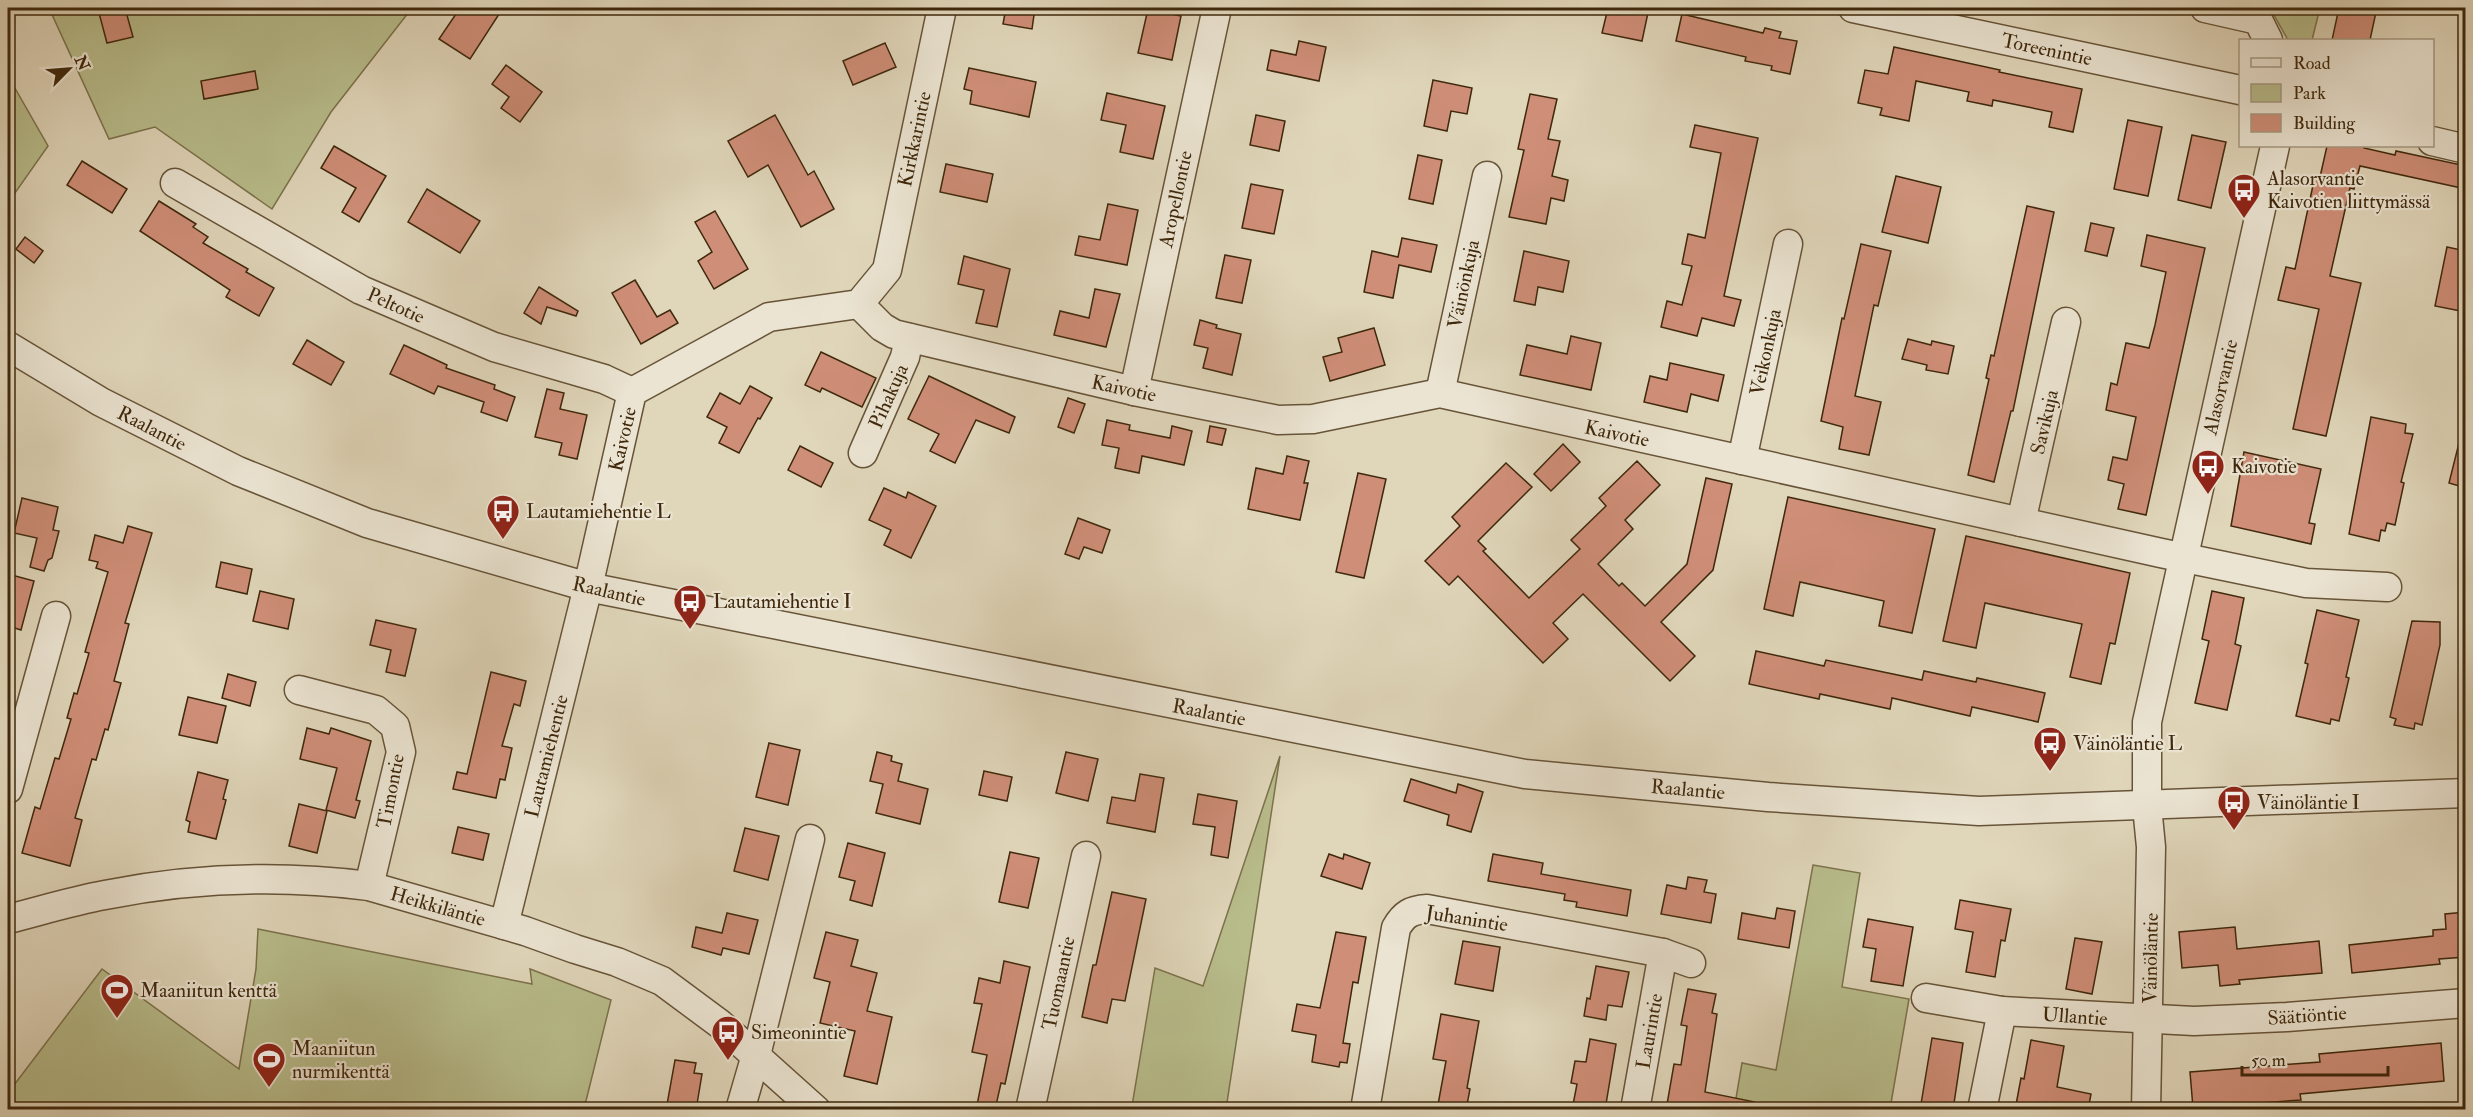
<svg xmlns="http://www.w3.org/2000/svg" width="2473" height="1117" viewBox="0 0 2473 1117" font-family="'IM FELL Double Pica',serif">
<rect width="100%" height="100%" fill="#e0d6ba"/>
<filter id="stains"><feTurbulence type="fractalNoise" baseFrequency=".00333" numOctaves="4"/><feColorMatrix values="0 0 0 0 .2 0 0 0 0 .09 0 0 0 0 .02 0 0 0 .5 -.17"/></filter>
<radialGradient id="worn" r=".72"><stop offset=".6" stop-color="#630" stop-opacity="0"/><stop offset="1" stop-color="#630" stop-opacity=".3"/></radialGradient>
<!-- green -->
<g fill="#b8bc8b" stroke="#7c724c" stroke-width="1.5">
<path d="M49,8H412L331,112L272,209L155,127L109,139Z"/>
<path d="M2270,8H2320L2312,40H2288Z"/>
<path d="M8,76L48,146L8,203Z"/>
<path d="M1280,756L1226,1109L1150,1110L1132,1106L1155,968L1203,986Z"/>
<path d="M1813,865L1860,873L1842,987L1909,999L1890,1109L1734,1110L1742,1063L1776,1070Z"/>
<path d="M258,929L532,984L530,969L611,1000L584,1109H8V1093L102,969L239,1069L256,969Z"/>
</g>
<!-- building -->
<g fill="#cf8e78" stroke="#3f280c" stroke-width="1.5">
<path d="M118,8H125L133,37L107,43L99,13Z"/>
<path d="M460,8H503L470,59L439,39Z"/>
<path d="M1006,8H1035L1032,29L1003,24Z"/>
<path d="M1608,8H1649L1642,41L1602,33Z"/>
<path d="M2339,8H2356L2376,12L2370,40H2332Z"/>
<path d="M1148,9L1181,16L1172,60L1138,53Z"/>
<path d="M1682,14L1763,33L1765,28L1781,32L1779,38L1797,41L1790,74L1771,70L1772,66L1745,61L1746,57L1676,41Z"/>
<path d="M1299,41L1326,47L1319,81L1267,70L1271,50L1296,55Z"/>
<path d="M885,43L896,67L853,85L843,61Z"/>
<path d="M1894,47L2000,70L1999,72L2082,89L2073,132L2049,127L2052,112L1993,100L1992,106L1967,101L1969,92L1916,81L1909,121L1880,115L1882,108L1858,103L1865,70L1888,74Z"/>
<path d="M506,65L542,92L520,122L501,108L509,97L492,84Z"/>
<path d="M969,68L1036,82L1029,117L970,104L972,91L964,89Z"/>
<path d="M255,71L258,89L204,99L201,81Z"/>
<path d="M1433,80L1472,88L1467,114L1451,111L1447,131L1424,126Z"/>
<path d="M1107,93L1165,106L1153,159L1120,152L1126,125L1101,120Z"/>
<path d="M1530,94L1557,99L1548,139L1560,141L1552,176L1568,180L1564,201L1551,198L1546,224L1509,217L1524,150L1518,149Z"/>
<path d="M775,115L808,175L814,171L834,209L801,227L768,165L748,177L728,141Z"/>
<path d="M1256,115L1285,121L1279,151L1250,145Z"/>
<path d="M2128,120L2162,127L2148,196L2114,189Z"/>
<path d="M1695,125L1758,138L1724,296L1741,300L1734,326L1702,318L1697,336L1661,327L1667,301L1682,305L1692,266L1682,264L1688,234L1705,238L1721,153L1690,147Z"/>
<path d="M2192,135L2226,142L2211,208L2178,200Z"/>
<path d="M334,146L386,176L359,222L342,212L356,188L321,168Z"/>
<path d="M2327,146H2364V148L2395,155L2396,151L2466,166V189L2360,166L2354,189L2350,188L2330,276L2361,283L2326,436L2293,429L2319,309L2278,300L2286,267L2295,269L2315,176L2320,177Z"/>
<path d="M1418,155L1442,160L1433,204L1409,199Z"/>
<path d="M82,161L127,189L112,213L67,185Z"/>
<path d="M946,164L993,174L987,202L940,192Z"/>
<path d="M1896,176L1941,187L1928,243L1882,232Z"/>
<path d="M1251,184L1283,190L1274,234L1242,228Z"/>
<path d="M427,189L480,221L460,253L408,222Z"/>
<path d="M159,201L196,224L193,227L208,237L203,243L248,269L246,272L274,288L259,316L226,297L230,290L140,231Z"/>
<path d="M1108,204L1138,210L1127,265L1075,255L1079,236L1100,240Z"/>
<path d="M2027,206L2054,212L2013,411H2011L1994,482L1968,475L1989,379L1986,378L1991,355L1994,356Z"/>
<path d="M715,211L748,269L714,289L698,261L712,252L695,222Z"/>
<path d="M2091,223L2114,228L2107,256L2085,251Z"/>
<path d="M2147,235L2205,248L2146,515L2118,509L2124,484L2108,480L2113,457L2127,460L2136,417L2106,410L2111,383L2117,385L2126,343L2149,348L2155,325L2166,272L2141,266Z"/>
<path d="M25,237L43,251L34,263L16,249Z"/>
<path d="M1402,238L1437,245L1431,272L1399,265L1393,298L1364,292L1372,251L1398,257Z"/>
<path d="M1861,244L1891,251L1878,306L1874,305L1855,396L1881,402L1869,455L1839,449L1843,427L1821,421L1842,318L1844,319Z"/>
<path d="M2447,247L2466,251V312L2435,306Z"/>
<path d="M1524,251L1569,261L1563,292L1538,287L1535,305L1514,301Z"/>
<path d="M1225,255L1251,260L1242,303L1216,298Z"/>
<path d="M964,256L1010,269L997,327L976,323L984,290L958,284Z"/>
<path d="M635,280L657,317L670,310L678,323L641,344L612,293Z"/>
<path d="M539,287L578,311L576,316L547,307L541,324L524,313Z"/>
<path d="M1095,289L1120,294L1106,347L1054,335L1060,311L1089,318Z"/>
<path d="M1200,320L1217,325L1216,328L1241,334L1232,375L1203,368L1208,348L1194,345Z"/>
<path d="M1374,328L1385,365L1330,381L1323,357L1342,352L1338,338Z"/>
<path d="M1571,336L1601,343L1591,390L1520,375L1527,345L1567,354Z"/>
<path d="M1908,339L1931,345L1932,341L1954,346L1948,374L1926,370L1927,365L1902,359Z"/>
<path d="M307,340L344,362L331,385L293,364Z"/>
<path d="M404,345L447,365L446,368L495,385L494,389L515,397L507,421L481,412L484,402L438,386L434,394L390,374Z"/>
<path d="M821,352L876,378L862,407L822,388L820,392L805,385Z"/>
<path d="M1670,363L1724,375L1718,401L1691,394L1687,412L1644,402L1650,376L1667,380Z"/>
<path d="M929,376L1015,417L1009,433L976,420L955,463L930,451L939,434L908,419Z"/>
<path d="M750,386L772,398L760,419L758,418L739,453L719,443L727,427L707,417L720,393L740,404Z"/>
<path d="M547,389L564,393L560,409L587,415L577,459L559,455L562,443L535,437Z"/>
<path d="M1068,398L1085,404L1074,433L1058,427Z"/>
<path d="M2371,417L2406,424L2405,433L2413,434L2401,482L2404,483L2395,525L2387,523L2385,531L2381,530L2379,541L2349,534Z"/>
<path d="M1107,420L1130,425L1129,430L1170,438L1172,426L1192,431L1184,465L1142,456L1139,473L1115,468L1119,448L1102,445Z"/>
<path d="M1210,426L1226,429L1222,445L1207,442Z"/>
<path d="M2460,439H2466V488L2449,483Z"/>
<path d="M1563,444L1580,462L1551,491L1534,474Z"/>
<path d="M800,446L833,463L821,487L788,470Z"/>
<path d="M2244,452L2321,469L2309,523L2315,524L2311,544L2231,526Z"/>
<path d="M1287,456L1309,461L1304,483H1308L1300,520L1248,509L1256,468L1283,474Z"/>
<path d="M1637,461L1660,485L1625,520L1633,529L1598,564L1619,586L1622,583L1645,606L1687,564L1706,478L1732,484L1713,570L1661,622L1695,656L1670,681L1583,594L1553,623L1568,639L1543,663L1458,576L1449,585L1425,561L1460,526L1452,517L1506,463L1532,487L1478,541L1486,549L1483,551L1529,598L1580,549L1571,540L1606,506L1599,498Z"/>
<path d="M1358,473L1386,479L1364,578L1336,572Z"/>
<path d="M884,488L906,498L908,492L936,506L911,558L884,545L891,530L869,520Z"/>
<path d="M1788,497L1935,529L1912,633L1879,626L1884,601L1800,582L1793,616L1764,609Z"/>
<path d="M22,498L58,507L53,530L59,531L52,558L48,560L44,571L30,567L37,538L14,533Z"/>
<path d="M1078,518L1110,530L1102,553L1084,547L1079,559L1065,554Z"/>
<path d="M128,526L152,533L125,623L129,624L114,681L121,683L108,730L105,729L96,760L92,759L75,818L82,820L70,866L22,853L35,807L40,809L55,758L59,759L71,719L67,718L74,693L77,694L89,653L85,652L108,572L96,568L98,562L89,560L95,535L123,543Z"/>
<path d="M1966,536L2130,573L2115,644L2110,643L2101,684L2070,677L2082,624L1985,603L1976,648L1943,641Z"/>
<path d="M221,562L252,569L247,594L216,587Z"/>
<path d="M8,574L34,581L21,630L8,626Z"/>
<path d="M260,591L294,599L288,629L253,621Z"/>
<path d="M2212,591L2244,598L2235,644L2241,646L2227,710L2195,703L2209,641L2202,639Z"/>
<path d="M2317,610L2359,620L2346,677L2349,678L2339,721L2331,719L2330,724L2296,716L2308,664L2305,663Z"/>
<path d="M376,620L416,629L405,676L386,672L391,650L370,645Z"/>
<path d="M2412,621L2440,622V645L2422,725L2415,723L2414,729L2394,725L2396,719L2390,717Z"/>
<path d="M1756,651L1824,666L1826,660L1922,680L1924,671L1976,682L1977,678L2045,693L2038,722L1972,707L1970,716L1892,698L1890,709L1820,694L1819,699L1749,684Z"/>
<path d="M491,672L526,681L520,706L514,704L502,746L512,748L505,780L500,779L496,798L453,789L457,772L467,774Z"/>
<path d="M228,674L256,682L250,706L222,698Z"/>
<path d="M188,697L226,706L217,743L179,735Z"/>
<path d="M307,728L329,734L331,728L371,741L356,800L360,801L355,818L326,810L337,768L300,759Z"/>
<path d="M769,743L800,750L788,805L756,797Z"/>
<path d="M877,752L892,756L891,761L902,764L898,781L928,789L920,824L876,813L883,784L870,781Z"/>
<path d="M1066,752L1098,759L1088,801L1056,793Z"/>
<path d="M984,771L1012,777L1007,801L979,795Z"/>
<path d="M198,772L228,780L223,799L226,800L216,839L188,832L190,822L186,820Z"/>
<path d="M1140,774L1164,778L1155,832L1107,823L1112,797L1135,801Z"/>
<path d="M1411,779L1456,793L1458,784L1483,792L1471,832L1447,825L1449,815L1404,801Z"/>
<path d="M1198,794L1237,801L1228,858L1211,855L1215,827L1193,824Z"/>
<path d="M299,804L327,811L317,853L289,846Z"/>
<path d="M458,827L489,834L483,860L452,853Z"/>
<path d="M745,828L779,836L768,880L734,871Z"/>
<path d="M848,843L885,853L872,906L850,900L855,881L839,877Z"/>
<path d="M1010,852L1039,858L1028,908L999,902Z"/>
<path d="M1329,854L1343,859L1344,854L1370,863L1362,889L1321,876Z"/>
<path d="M1493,854L1543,863L1541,874L1631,890L1627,916L1576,907L1577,902L1564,900L1565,894L1488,881Z"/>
<path d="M1688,877L1707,880L1704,892L1716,894L1711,923L1661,914L1667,885L1686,889Z"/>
<path d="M1112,892L1146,899L1125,1001L1112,999L1107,1023L1082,1017L1093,965H1096Z"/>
<path d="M1960,900L2011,909L2005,941L2001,940L1995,977L1966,972L1973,932L1955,929Z"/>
<path d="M1777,908L1795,911L1789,948L1738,939L1742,913L1775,919Z"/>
<path d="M2466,912V957L2439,959L2440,964L2352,973L2349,945L2433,936V930L2446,929L2445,914Z"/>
<path d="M727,913L758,920L749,954L723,948L721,955L692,947L696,927L722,933Z"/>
<path d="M1868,919L1913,927L1903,986L1871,981L1876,949L1863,947Z"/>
<path d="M2235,927L2237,949L2319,941L2322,973L2239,980L2240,984L2220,986L2218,965L2182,968L2179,932Z"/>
<path d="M826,932L858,940L851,966L877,973L867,1011L892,1017L877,1084L844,1076L855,1031L820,1023L830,982L814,978Z"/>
<path d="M1336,932L1366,937L1358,983L1353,982L1343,1043L1350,1044L1347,1063L1340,1062L1339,1067L1312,1062L1316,1035L1292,1031L1297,1004L1320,1008Z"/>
<path d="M2075,938L2102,942L2092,994L2066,989Z"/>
<path d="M1463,941L1500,947L1493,991L1455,984Z"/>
<path d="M1004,961L1030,967L1005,1084L1001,1083L995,1110H976L987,1055L972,1052L982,1004L974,1003L979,978L1000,983Z"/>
<path d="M1596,966L1629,972L1622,1007L1608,1005L1606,1020L1584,1016L1587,998L1590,999Z"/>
<path d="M1688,989L1716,994L1712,1013L1717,1014L1705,1092L1755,1102L1754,1110H1666L1674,1064L1681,1065L1687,1026L1681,1025Z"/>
<path d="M1441,1014L1479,1021L1467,1088L1470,1089L1466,1110H1437L1446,1061L1433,1059Z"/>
<path d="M1932,1038L1963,1043L1953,1110H1920Z"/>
<path d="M1590,1039L1616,1044L1605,1110H1572L1577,1084L1571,1083L1575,1061L1586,1062Z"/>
<path d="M2031,1040L2064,1046L2057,1087L2091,1094L2088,1110H2015L2021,1078L2024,1079Z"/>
<path d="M2441,1043L2444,1081L2300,1094L2301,1100L2193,1108L2190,1072L2320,1062L2319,1054Z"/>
<path d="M675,1060L696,1063L694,1073L702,1074L696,1110H666Z"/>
</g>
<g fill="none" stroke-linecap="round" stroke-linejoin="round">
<defs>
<g id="minor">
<path d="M1853,8L2240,90"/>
<path d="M2205,8L2258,20L2268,40"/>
<path d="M2432,141L2466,149"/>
<path d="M175,183L361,290L494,347L604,379L632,392"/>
<path d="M859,304L882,327L894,334L1134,391L1278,420L1313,419L1440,393L2161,553L2306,583L2387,587"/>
<path d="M8,346L101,402L238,471L367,523L588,587L1525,774L1768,797L1979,811L2466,793"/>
<path d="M1134,391L1217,8"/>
<path d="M1440,393L1487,176"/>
<path d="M863,453L905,357L909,338"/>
<path d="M1742,460L1788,244"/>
<path d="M2021,522L2066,322"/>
<path d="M299,690L376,710L395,726L401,752L369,886"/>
<path d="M8,789L56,616"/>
<path d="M8,919C40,911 72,901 105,895C191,878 283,875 369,886L525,931L575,949L617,962L662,981L720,1024L816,1110"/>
<path d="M504,925L588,587L632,392L769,317L859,304L887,270L942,8"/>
<path d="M1926,998L2002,1011L2194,1021L2287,1017L2466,1003"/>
<path d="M740,1110L756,1055L810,839"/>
<path d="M1030,1110L1086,856"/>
<path d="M1365,1110L1396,928C1404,914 1411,910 1427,909L1663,953L1691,963"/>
<path d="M1635,1110L1663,953"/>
<path d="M1982,1110L2002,1011"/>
<path d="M2146,1110L2151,847L2147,806V722L2275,146"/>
</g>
</defs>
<!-- minor casing -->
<use href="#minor" stroke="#675438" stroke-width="31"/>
<!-- minor -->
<use href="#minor" stroke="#ebe4d2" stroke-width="28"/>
</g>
<!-- icons -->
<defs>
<symbol id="bus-pin" viewBox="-11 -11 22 30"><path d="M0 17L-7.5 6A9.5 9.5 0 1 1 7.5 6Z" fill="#8f2418" stroke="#ebe4d2"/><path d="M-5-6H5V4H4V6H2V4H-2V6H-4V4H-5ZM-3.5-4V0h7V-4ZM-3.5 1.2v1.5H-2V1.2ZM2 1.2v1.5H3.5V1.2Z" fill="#fff"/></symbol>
<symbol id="stadium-pin" viewBox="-11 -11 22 30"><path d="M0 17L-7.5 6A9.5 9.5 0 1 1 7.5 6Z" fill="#8f2418" stroke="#ebe4d2"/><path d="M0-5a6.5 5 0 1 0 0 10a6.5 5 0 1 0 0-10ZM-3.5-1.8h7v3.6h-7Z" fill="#fff"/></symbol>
</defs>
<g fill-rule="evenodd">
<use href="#bus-pin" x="2225" y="171" width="38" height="52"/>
<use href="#bus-pin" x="2189" y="447" width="38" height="52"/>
<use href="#bus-pin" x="484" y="492" width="38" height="52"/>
<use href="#bus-pin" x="671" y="582" width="38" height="52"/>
<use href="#bus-pin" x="2031" y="724" width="38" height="52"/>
<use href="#bus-pin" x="2215" y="783" width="38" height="52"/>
<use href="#stadium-pin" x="98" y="971" width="38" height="52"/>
<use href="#bus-pin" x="709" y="1013" width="38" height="52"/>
<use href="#stadium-pin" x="250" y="1040" width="38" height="52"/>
</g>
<g text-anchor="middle" stroke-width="4.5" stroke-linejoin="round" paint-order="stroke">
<!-- street labels -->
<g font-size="20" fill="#3f280c" stroke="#ebe4d2">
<text transform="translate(2047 49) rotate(12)" y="7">Toreenintie</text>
<text transform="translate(914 139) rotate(-78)" y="7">Kirkkarintie</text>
<text transform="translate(1175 199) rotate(-78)" y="7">Aropellontie</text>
<text transform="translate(1463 284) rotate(-78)" y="7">Väinönkuja</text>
<text transform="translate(396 305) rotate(24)" y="7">Peltotie</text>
<text transform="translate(1765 352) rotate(-78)" y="7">Veikonkuja</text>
<text transform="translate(2220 387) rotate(-77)" y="7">Alasorvantie</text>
<text transform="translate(1124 388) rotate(12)" y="7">Kaivotie</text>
<text transform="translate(888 396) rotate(-66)" y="7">Pihakuja</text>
<text transform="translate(2044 422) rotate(-77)" y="7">Savikuja</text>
<text transform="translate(152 428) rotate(27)" y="7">Raalantie</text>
<text transform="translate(1617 433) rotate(12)" y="7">Kaivotie</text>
<text transform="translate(622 439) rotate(-77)" y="7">Kaivotie</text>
<text transform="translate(609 591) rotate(13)" y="7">Raalantie</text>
<text transform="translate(1209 712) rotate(11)" y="7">Raalantie</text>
<text transform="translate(546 756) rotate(-76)" y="7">Lautamiehentie</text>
<text transform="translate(1688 789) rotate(5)" y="7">Raalantie</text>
<text transform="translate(390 791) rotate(-79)" y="7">Timontie</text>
<text transform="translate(438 906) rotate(16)" y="7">Heikkiläntie</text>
<text transform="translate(1467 918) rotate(9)" y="7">Juhanintie</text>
<text transform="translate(2150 958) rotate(-89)" y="7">Väinöläntie</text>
<text transform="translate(1058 983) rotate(-78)" y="7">Tuomaantie</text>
<text transform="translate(2307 1015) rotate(-4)" y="7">Säätiöntie</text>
<text transform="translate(2075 1016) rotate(4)" y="7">Ullantie</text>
<text transform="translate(1649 1031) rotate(-80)" y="7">Laurintie</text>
</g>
<!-- poi labels -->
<g font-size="20" fill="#3f280c" stroke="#ebe4d2" text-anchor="start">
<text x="2267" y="185">Alasorvantie<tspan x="2267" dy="23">Kaivotien liittymässä</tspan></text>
<text x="2231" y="473">Kaivotie</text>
<text x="526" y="518">Lautamiehentie L</text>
<text x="713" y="608">Lautamiehentie I</text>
<text x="2073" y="750">Väinöläntie L</text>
<text x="2257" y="809">Väinöläntie I</text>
<text x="140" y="997">Maaniitun kenttä</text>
<text x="751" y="1039">Simeonintie</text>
<text x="292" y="1055">Maaniitun<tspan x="292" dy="23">nurmikenttä</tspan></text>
</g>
</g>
<!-- margin -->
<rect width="2473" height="1117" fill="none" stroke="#e0d6ba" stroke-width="30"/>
<rect x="9" y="9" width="2455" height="1099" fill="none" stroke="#3f280c" stroke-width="3"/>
<rect x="15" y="15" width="2443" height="1087" fill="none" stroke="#3f280c" stroke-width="1.5"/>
<!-- legend -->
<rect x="2239" y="39" width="195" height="108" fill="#ebe4d2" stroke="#a69983" stroke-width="1.5"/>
<rect x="2251" y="58" width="30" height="9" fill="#ebe4d2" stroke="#a69983" stroke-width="1.5"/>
<text x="2293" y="69" font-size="18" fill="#3f280c">Road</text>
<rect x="2251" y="84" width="30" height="18" fill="#b8bc8b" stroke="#a69983" stroke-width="1.5"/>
<text x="2293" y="99" font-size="18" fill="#3f280c">Park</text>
<rect x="2251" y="114" width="30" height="18" fill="#cf8e78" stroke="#a69983" stroke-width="1.5"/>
<text x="2293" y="129" font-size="18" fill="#3f280c">Building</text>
<!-- north arrow -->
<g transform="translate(69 69) rotate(65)" stroke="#ebe4d2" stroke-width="4.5" paint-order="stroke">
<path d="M0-4.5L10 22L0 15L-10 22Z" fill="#3f280c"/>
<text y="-9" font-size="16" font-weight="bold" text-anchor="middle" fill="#3f280c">N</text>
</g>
<!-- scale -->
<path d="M2242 1066v9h146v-9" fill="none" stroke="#3f280c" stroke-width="3"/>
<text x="2251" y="1066" font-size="18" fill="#3f280c" stroke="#ebe4d2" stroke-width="4.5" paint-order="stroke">50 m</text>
<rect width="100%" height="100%" filter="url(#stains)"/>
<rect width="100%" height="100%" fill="url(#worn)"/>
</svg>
